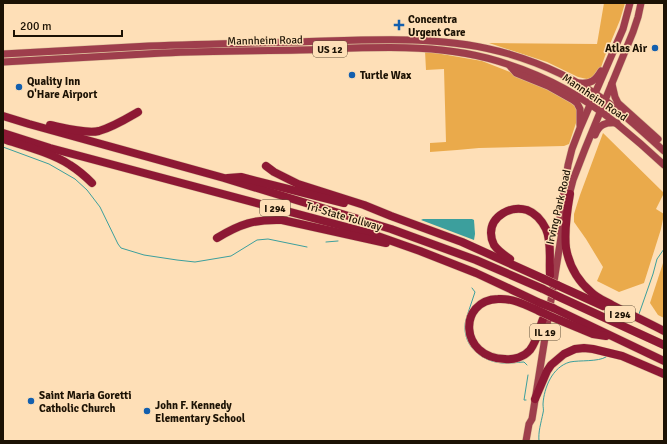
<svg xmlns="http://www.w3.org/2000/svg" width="667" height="444" viewBox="0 0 667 444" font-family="Signika,sans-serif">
<rect width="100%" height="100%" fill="#fedfb7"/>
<!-- green -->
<g fill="#eaaa4b">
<path d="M604,3H625L620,20L605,56L599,73L593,77L587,79L578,77L547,62L489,43L597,44Z"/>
<path d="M425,51L453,56L482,61L535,82L574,104L578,113L577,120L569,144L564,146L479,148L457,150L430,152V143L446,142L444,69L426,70Z"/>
<path d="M603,133L664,193L656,209L664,214L661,229L644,283L619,292L597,281L603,267L586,239L574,222V214L580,195Z"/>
<path d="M664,260V318L658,315L650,303Z"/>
</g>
<!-- water -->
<path fill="#3c9f9d" d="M423,219H472L474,220L475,234L474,240L421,220Z"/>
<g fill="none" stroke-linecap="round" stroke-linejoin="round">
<!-- stream -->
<g stroke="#3c9f9d" stroke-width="1">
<path d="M3,147L49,164L75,179L87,190L100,207L118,244L121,248L144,255L177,260L195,262L231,256L257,240L268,239L307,247"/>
<path d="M326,242L338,241"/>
<path d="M639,314L653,274L657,259L664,249"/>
<path d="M467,316L475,292L472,288"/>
<path d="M466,319C460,343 479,361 502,363C510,364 517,362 524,362L527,365"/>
<path d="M526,400H524L528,375"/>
<path d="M539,441C538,432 541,423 543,413C544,410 543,408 543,404C544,388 552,367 570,362C580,360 598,362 606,357"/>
</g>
<defs>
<g id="primary">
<path d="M3,54C52,51 100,49 149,46C199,44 249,43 298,42C368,40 442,34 509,54C543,64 577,80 606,101C626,116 645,134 664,151"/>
<path d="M3,62C56,59 110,56 163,53C209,51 254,51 300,50C368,48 441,41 507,64C547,77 584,97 617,124C633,137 649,151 664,165"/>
<path d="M510,66L516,73L548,86L573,100L577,103L580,109V125"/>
<path d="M579,83C591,84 595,81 601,71"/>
<path d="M612,84L615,97L618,103L658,139"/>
<path d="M595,135C599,124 606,122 617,123"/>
<path d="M568,199L573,180L585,149L633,32L638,17L641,3"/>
<path d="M558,231L568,165L572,149L580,128L623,29L630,3"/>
<path d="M526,441L529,424L532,419L563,225"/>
</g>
<g id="motorway">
<path d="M3,116L29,124L224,178L391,229L476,260L543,289"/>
<path d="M50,125C64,128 86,134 99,131C113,127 126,119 138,112"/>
<path d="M3,133L50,148L369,233L420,251L476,273L540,303"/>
<path d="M3,139C24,146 52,153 70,165C78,170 85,176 92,183"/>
<path d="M266,166L274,172L298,184L364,205L391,216L462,242L544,279"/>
<path d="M228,178L241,177L344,203"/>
<path d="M570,194C567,211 564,230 566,248C569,265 578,281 591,292C597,298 605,301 612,305C629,314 647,322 664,331"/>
<path d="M217,238C240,224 255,219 282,220L386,243"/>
<path d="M510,259C504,255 498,251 494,245C492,241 491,237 491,233C491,216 511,205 527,210C535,213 542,221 546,229C552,242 549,261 550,275"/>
<path d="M557,285L603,306"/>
<path d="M555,295L664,345"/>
<path d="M553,308L664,361"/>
<path d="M539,311C526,305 513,298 498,299C458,300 459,358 505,359C514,360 524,357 530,350C537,341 539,329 543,319"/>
<path d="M552,317L593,334L606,336"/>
<path d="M535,399L547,371L551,365L564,354L575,349L584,348L593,349L622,356L664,374"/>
</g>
</defs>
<!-- primary casing -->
<use href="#primary" stroke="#dabe9a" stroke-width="8"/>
<!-- motorway casing -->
<use href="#motorway" stroke="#dabe9a" stroke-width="9"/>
<!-- primary -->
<use href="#primary" stroke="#9e3e4c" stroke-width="7"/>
<!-- motorway -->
<use href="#motorway" stroke="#8d1834" stroke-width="8"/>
<defs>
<g id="motorway-bridge">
<path d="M544,279L557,285"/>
<path d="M543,289L555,295"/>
<path d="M540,303L553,308"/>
<path d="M539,311L552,317"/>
</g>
</defs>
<!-- motorway-bridge casing -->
<use href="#motorway-bridge" stroke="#dabe9a" stroke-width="9" stroke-linecap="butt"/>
<!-- motorway-bridge -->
<use href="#motorway-bridge" stroke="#8d1834" stroke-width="8"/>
</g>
<!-- markers -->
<g fill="#135fae" stroke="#fedfb7" stroke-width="1.5">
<path d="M397 19h4v4h4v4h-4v4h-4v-4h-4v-4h4z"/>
<circle cx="655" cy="48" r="4"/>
<circle cx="352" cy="75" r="4"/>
<circle cx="19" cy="87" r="4"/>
<circle cx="31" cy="401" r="4"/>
<circle cx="147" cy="411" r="4"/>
</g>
<g text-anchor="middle" stroke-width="3" stroke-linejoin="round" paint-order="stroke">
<!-- shield labels -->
<g fill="#fedfb7" stroke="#60503a" stroke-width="1">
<rect x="313" y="41" width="34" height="16" rx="3"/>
<rect x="260" y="200" width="30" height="16" rx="3"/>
<rect x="605" y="306" width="30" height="16" rx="3"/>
<rect x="530" y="324" width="30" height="16" rx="3"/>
</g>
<g font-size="10" font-weight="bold" fill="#1c1204">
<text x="330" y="53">US 12</text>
<text x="275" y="212">I 294</text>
<text x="620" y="318">I 294</text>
<text x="545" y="336">IL 19</text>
</g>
<!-- poi labels -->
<g font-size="11" font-weight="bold" fill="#1c1204" stroke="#fedfb7" text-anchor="start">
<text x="408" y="23">Concentra<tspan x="408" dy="13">Urgent Care</tspan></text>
<text x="647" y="52" text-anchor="end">Atlas Air</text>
<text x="360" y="79">Turtle Wax</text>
<text x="27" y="85">Quality Inn<tspan x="27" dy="13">O'Hare Airport</tspan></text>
<text x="39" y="399">Saint Maria Goretti<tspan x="39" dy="13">Catholic Church</tspan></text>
<text x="155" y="409">John F. Kennedy<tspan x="155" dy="13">Elementary School</tspan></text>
</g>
<!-- street labels -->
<g font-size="11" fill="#1c1204" stroke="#fedfb7">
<text transform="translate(265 40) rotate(-1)" y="4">Mannheim Road</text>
<text transform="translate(595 97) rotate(34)" y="4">Mannheim Road</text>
<text transform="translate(558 207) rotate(-77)" y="4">Irving Park Road</text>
<text transform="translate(344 216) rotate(16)" y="4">Tri-State Tollway</text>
</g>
</g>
<!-- border -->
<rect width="667" height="444" fill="none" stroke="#1c1204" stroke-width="8"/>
<!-- scale -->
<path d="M14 30v6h108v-6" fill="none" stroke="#1c1204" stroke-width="2"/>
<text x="20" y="30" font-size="12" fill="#1c1204" stroke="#fedfb7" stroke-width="3" paint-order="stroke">200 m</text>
</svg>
